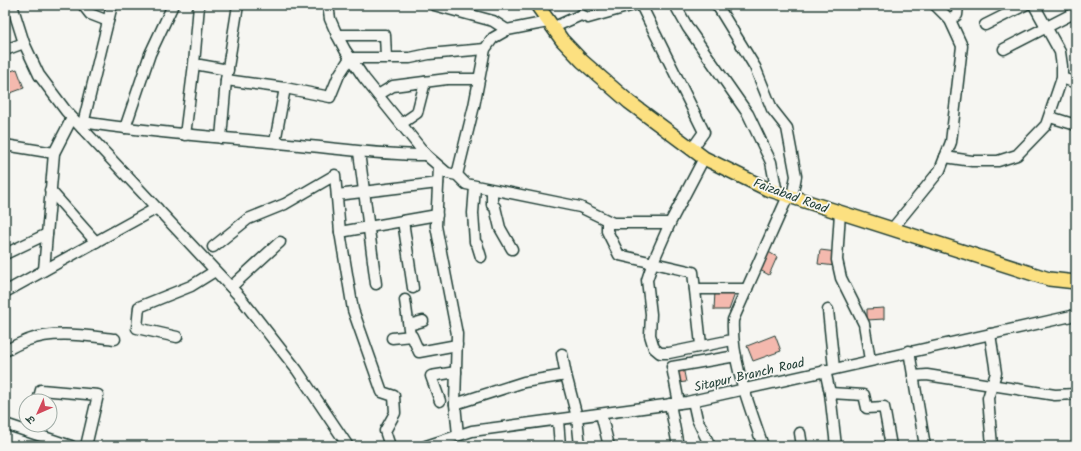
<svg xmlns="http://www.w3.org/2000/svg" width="1081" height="451" viewBox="0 0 1081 451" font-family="Kalam,'Playpen Sans Deva',sans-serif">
<rect width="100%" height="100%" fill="#f6f6f2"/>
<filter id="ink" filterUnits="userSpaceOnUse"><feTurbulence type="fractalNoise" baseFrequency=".025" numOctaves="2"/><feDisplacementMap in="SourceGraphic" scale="8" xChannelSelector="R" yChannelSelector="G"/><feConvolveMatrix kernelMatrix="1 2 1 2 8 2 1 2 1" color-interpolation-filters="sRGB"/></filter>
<g filter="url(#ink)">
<!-- building -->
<g fill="#f4b9ae" stroke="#1f3d34">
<path d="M17,69L24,88L8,94L5,88V73Z"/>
<path d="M820,250L837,252L836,266L818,264Z"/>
<path d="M767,251L777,257L769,275L758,269Z"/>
<path d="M715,291H736L729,310H714Z"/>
<path d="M884,308V319L867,320V309Z"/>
<path d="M775,335L781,351L753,361L747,346Z"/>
<path d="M683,367L686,382L677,383L674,368Z"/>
</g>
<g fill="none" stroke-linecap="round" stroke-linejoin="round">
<defs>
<g id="minor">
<path d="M12,5L24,43L39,75L66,111L240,297L297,370L348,446"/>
<path d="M83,5L90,14L108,21"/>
<path d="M328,5L330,19L337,35L345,50L364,78L426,155L447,173L457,175L466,184L580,207L613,223H670"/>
<path d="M434,5L493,21L507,30"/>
<path d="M641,5L704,132L692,149"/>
<path d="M675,5L688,28L748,114L771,162L777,193"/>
<path d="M717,5L755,67L772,109L787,128L796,176L792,197"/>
<path d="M950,20L957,15L958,5"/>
<path d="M985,25L1025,5"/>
<path d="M552,28L581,15L588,18L634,5"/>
<path d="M337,35H385L386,57"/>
<path d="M1004,49L1076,12"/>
<path d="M5,50L24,43"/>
<path d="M200,65L228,70"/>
<path d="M1062,78L1076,83"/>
<path d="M226,80L285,88L330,97L339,75L350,58H410L429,54L485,49"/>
<path d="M378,95L393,86L447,79H479"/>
<path d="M1050,117L1076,125"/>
<path d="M83,122C152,133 220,137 289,144C335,148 380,155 426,155"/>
<path d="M401,124L417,113L425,82"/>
<path d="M82,128L112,5"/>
<path d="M125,128L150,54L173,5"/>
<path d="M185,135L194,64L199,5"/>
<path d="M221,138L226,80L238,5"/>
<path d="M275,142L285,88"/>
<path d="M5,145L54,153"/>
<path d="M359,152L376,284"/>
<path d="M945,157L972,161H998L1017,155L1046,125L1062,78V66L1060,52L1034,5"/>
<path d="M704,158L670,223L653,262L647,280L651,314L650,335L654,348L660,353H669L732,340"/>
<path d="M439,167L436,226L457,334L455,404L458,435"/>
<path d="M457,175L474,106L485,49L493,38L507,30L548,22"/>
<path d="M475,187L473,213L475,242L477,244L481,257"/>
<path d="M50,190L96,242"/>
<path d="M492,190V205L495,207L500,228L512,249"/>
<path d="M337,195L438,183"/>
<path d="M840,212L837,260L841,278L864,324L870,360"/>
<path d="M403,221L413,288"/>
<path d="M607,221V231L619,255L693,272L701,345"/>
<path d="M892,229L940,170L951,142L962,46L950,20L935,5"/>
<path d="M340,232L437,215"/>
<path d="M213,247L248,219L285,204L335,175L340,232L353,310L382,392L394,396L395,413L385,431L390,446"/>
<path d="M5,254L47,234"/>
<path d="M44,270L54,153L72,118"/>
<path d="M231,287L280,242"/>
<path d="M695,289H747"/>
<path d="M5,292L157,208"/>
<path d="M405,300L410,336"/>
<path d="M828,310L834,368"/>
<path d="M409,325L423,321"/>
<path d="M990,334L996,373L988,398L992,446"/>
<path d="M177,337L137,328L139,307L191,286L215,271"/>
<path d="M392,338L412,336L419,352L457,345"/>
<path d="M5,351C12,347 20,343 28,340C55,330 87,336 115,339"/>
<path d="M909,351L925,446"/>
<path d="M562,354L566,375"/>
<path d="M825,370L830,393L836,446"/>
<path d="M913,376L927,375L1055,395L1076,394"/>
<path d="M830,393L864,395L867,408L884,407L891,446"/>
<path d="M38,401L41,390L98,395L86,446"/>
<path d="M440,401L431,376L456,372"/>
<path d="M693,401L697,419L710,446"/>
<path d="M679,403L672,367L736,356"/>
<path d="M455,404L524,382L566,375L577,417L580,446"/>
<path d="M670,404L678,446"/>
<path d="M601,414L609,446"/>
<path d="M558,420L560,446"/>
<path d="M5,424L71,446"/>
<path d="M800,433L802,446"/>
<path d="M426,446L472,431L687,402L1076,315"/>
<path d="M763,446C750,406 731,363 733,320L788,196"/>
</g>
<path id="major" d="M537,5L562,40L582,61L629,102L704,158L767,189L1049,279L1076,282"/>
</defs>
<!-- minor casing -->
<use href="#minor" stroke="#1f3d34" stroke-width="13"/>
<!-- major casing -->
<use href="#major" stroke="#1f3d34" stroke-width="16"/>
<!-- minor -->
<use href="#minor" stroke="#f6f6f2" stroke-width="10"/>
<!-- major -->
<use href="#major" stroke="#fce080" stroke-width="13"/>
</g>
</g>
<g text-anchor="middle" stroke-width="3.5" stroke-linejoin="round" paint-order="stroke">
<!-- street labels -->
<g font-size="13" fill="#1f3d34" stroke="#f6f6f2">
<text transform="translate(791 195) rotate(20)" y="5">Faizabad Road</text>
<text transform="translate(749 374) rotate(-13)" y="5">Sitapur Branch Road</text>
</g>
</g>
<!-- margin -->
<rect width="1081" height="451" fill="none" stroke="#f6f6f2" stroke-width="20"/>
<rect x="10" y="10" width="1061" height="431" fill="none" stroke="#1f3d34" stroke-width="1.5" filter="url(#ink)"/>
<!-- north arrow -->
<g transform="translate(38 413) rotate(225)"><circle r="19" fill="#f6f6f2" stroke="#a0aca6"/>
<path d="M0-3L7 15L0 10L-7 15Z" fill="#d1495b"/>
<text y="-6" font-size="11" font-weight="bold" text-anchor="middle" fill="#1f3d34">उ</text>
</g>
</svg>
